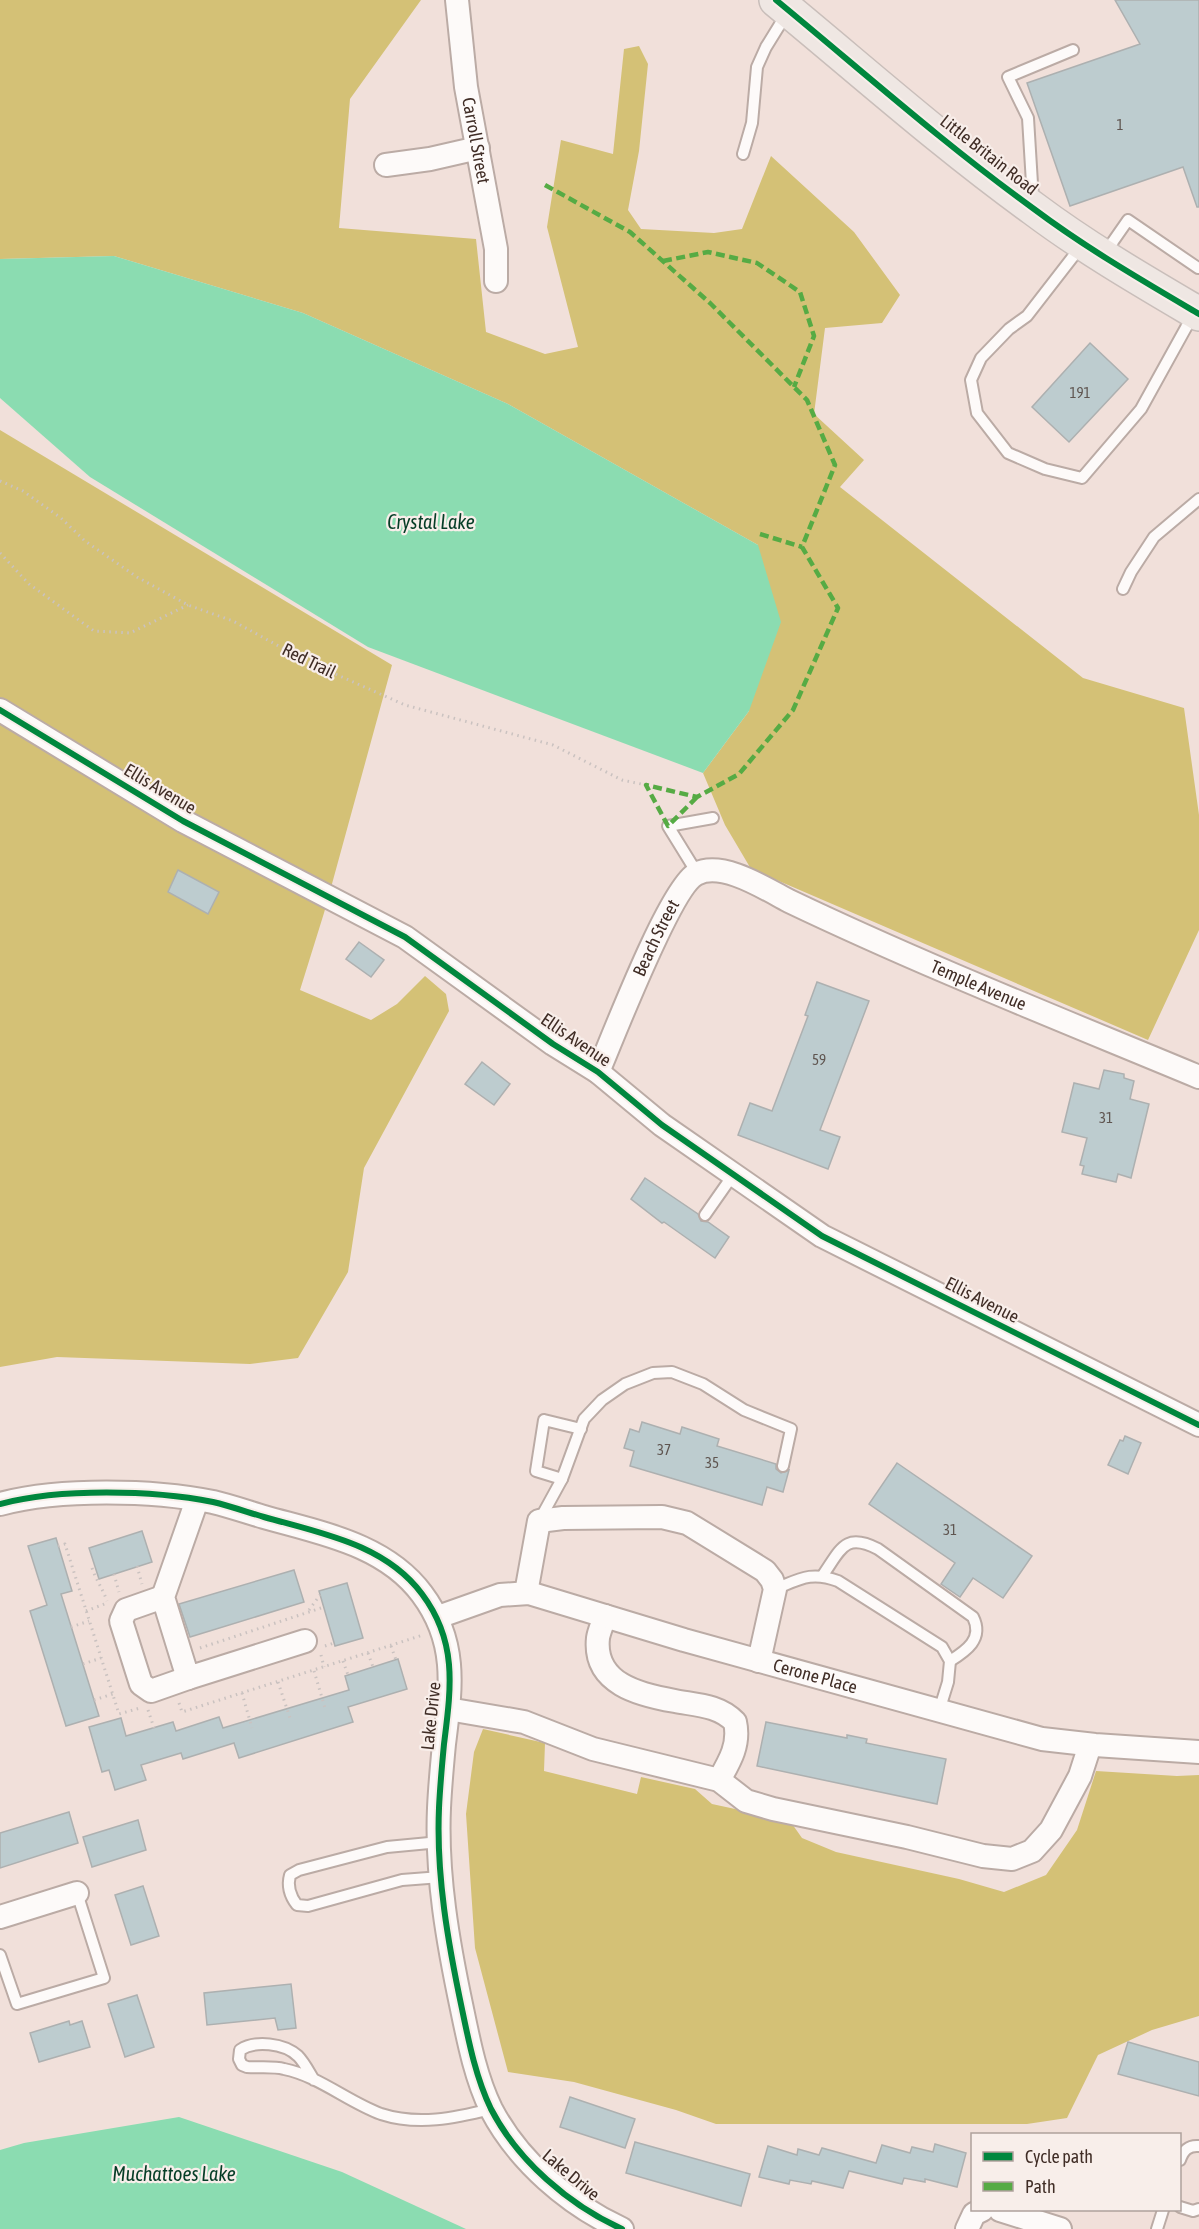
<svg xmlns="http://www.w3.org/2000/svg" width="1199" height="2229" viewBox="0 0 1199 2229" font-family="'Asap Condensed',sans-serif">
<rect width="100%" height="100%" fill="#f1e0da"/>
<!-- forest -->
<g fill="#d4c176">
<path d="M0,0H421L350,99L339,228L476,239L486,332L545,354L578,347L547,227L561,140L613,154L624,49L639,46L648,64L639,151L628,210L641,229L714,233L742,229L771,156L854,232L900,295L882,323L825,328L814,414L864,460L840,487L1083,678L1184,708L1199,815V930L1148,1040L751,869L725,825L703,773L749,711L758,545L508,404L303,313L114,256L0,259Z"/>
<path d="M0,430L392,665L324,913L300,990L371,1020L397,1004L425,976L446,994L449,1011L364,1168L348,1272L298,1358L250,1364L57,1357L0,1367Z"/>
<path d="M483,1729L545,1743L544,1771L637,1794L641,1777L695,1789L712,1804L790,1821L802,1838L836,1852L959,1879L1004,1892L1046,1875L1077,1830L1096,1771L1177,1776L1199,1775V2016L1152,2030L1098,2055L1067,2118L1027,2124H716L676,2110L574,2082L508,2072L475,1948L466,1814L474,1752Z"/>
</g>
<!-- water -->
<g fill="#8bdcb1">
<path d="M114,256L303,313L508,404L758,545L781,622L749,711L703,773L368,647L90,477L0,398V259Z"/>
<path d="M179,2117L342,2172L466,2229H0V2150L24,2143Z"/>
</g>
<!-- building -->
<g fill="#bdcccf" stroke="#adb0b0" stroke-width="1.5">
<path d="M1115,0H1199V207H1197L1183,167L1070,206L1027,83L1140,44Z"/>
<path d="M1090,343L1128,379L1069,442L1032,407Z"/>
<path d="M178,870L219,892L208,914L168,892Z"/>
<path d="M359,942L384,960L371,977L346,959Z"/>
<path d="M817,982L869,1001L820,1130L840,1137L828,1169L738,1135L750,1103L772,1111L808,1016L805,1015Z"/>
<path d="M482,1062L510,1084L494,1105L465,1084Z"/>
<path d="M1104,1070L1124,1074V1078L1134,1081L1130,1099L1149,1104L1131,1178L1118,1174L1116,1182L1082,1174L1084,1166L1080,1165L1087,1138L1062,1132L1074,1083L1099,1089Z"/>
<path d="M645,1178L698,1214L701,1221L708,1222L729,1237L715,1258L664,1222L662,1223L631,1199Z"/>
<path d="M642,1422L680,1434L682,1427L719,1439L717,1446L776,1464V1469L781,1473L789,1470L783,1492L767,1487L762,1505L630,1466L634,1451L624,1448L630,1429L639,1432Z"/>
<path d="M1125,1436L1141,1443L1128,1474L1108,1465L1120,1440L1123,1441Z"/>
<path d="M897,1463L1032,1556L1003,1598L973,1578L960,1597L941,1584L955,1563L869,1504Z"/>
<path d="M142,1531L152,1562L99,1579L89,1548Z"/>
<path d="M56,1538L72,1591L61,1594L99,1716L66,1726L30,1611L47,1605L28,1546Z"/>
<path d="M294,1570L304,1602L190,1637L179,1604Z"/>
<path d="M347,1583L363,1638L335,1646L319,1591Z"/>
<path d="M398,1659L407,1689L348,1707L353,1722L239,1758L234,1743L183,1759L181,1753L141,1765L146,1780L115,1790L109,1770L102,1772L89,1727L121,1718L126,1736L173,1722L176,1731L219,1717L223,1728L349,1690L345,1676Z"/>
<path d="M766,1722L847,1738V1735L867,1739L866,1743L946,1759L937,1804L757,1766Z"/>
<path d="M69,1812L78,1843L0,1868V1833Z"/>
<path d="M138,1820L146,1850L92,1867L83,1837Z"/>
<path d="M143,1886L159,1936L131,1945L115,1895Z"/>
<path d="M291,1984L296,2028L278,2030L275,2018L207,2025L204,1993Z"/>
<path d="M137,1995L154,2047L125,2057L108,2004Z"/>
<path d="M69,2021L70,2025L82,2021L90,2047L39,2062L30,2033Z"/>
<path d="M1128,2042L1199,2062V2096L1118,2074Z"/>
<path d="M570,2097L635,2119L625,2148L560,2127Z"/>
<path d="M635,2142L750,2174L741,2206L626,2173Z"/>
<path d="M935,2144L966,2153L957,2187L925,2179V2182L904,2178L902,2184L849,2171L843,2188L812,2181L811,2184L790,2180L789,2184L759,2177L768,2146L797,2155L798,2149L819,2155L822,2148L876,2163L882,2145L910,2153L912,2147L933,2152Z"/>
</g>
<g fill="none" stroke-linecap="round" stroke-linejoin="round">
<defs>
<g id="service">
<path d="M743,154L752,123L757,67L766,47L787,13"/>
<path d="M1033,200L1028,118L1008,77L1073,50"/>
<path d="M1082,245L1027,316L1009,329L981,358L971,380L977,413L1008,453L1045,469L1082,478L1141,409L1193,315"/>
<path d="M1105,253L1128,220L1198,268"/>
<path d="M1123,589L1131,572L1154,537L1199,499"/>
<path d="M697,873L668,826L713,818"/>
<path d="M705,1215L733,1175"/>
<path d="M562,1479L536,1471L544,1420L581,1429"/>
<path d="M539,1521L562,1479L584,1419L602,1400L625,1384L653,1373L672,1372L703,1384L744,1410L791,1429L783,1466"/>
<path d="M823,1575C841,1549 845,1532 878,1549L973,1617C984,1639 966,1651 950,1661"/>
<path d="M775,1589C800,1579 811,1571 838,1581L942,1647L950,1661L948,1682L939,1711"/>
<path d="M440,1842L387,1847L299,1870L290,1875C287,1886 290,1896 297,1905L308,1906L402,1880L441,1877"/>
<path d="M0,1955L17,2004L104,1978L77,1893"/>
<path d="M314,2080C309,2072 304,2062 298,2056C284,2043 255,2040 240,2050L239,2059L242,2065L247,2067C259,2068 273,2066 284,2069C319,2076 348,2102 381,2114C418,2126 455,2118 491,2109"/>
<path d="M1180,2160C1183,2151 1188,2145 1199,2146"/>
<path d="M1180,2207L1193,2211L1199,2209"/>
<path d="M1157,2229L1163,2210"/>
</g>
<g id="minor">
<path id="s1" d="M457,0L466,87L496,249V281"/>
<path d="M386,165L430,159L478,148"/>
<path d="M0,710L183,821L405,937L553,1044L598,1072L662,1125L822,1236L1199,1425"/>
<path id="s2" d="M598,1072C613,1037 670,888 696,874C722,860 766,889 789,901C923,965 1062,1020 1199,1077"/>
<path d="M197,1500L163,1597L188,1678L305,1641"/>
<path d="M0,1504C60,1488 153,1490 213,1502C230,1506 247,1512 264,1517C320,1533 385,1544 422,1594C458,1642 451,1688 444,1744C442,1765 440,1786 439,1808C436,1875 448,1943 462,2009C469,2043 476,2078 491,2109C518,2161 569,2205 622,2229"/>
<path d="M526,1593L539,1521L563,1518L662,1517L687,1523L765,1571L772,1580L775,1589L759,1661"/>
<path d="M163,1597L126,1610L121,1621L141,1684L151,1691L188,1678"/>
<path d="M605,1616C603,1623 599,1631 598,1638C593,1684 640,1695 675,1701C696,1705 719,1705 735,1722C740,1744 730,1761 719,1780"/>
<path id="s3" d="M438,1617L500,1595L529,1593L684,1640L1042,1739L1095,1745L1199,1752"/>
<path d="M448,1709L524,1722L593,1749L719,1780L746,1801L773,1809L907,1837L983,1856L1012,1859L1032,1851L1051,1830L1080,1776L1090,1745"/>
<path d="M0,1917L77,1893"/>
<path d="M1000,2210L1060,2229"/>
<path d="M967,2229L974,2214L982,2210"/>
</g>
<path id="primary" d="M776,0C861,70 944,144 1034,209C1086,248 1143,281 1199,314"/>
</defs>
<!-- service casing -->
<use href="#service" stroke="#bbaba5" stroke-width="14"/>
<!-- minor casing -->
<use href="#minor" stroke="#bbaba5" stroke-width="26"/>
<!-- primary casing -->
<use href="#primary" stroke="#c9beba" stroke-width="36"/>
<!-- path -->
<g stroke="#cac2c0" stroke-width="3" stroke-dasharray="1.5 4.5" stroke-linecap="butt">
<path d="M0,481L23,491L61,518L85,541L137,577L188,605L233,621L306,661L405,705L553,745L622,780L646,785"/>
<path d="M0,553L29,584L94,631L130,633L188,605"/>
<path d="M58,1546L65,1544L119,1714L140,1708"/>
<path d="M137,1566L142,1584"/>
<path d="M92,1568C96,1580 103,1589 107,1601"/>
<path d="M114,1574L119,1592"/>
<path d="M309,1610L320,1595"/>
<path d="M86,1611L107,1603"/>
<path d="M71,1627L89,1621"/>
<path d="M325,1646L334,1643"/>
<path d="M391,1646L396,1660"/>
<path d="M200,1648L324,1607"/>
<path d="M368,1653L373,1667"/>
<path d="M321,1655L324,1667"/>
<path d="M343,1661L348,1675"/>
<path d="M83,1664L101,1658"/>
<path d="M314,1671L325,1708"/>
<path d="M278,1682L290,1718"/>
<path d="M242,1693L252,1728"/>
<path d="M94,1700L113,1694"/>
<path d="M179,1703L182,1712L423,1635"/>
<path d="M148,1710L154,1728"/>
</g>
<!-- service -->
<use href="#service" stroke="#fdfaf9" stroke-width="10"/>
<!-- minor -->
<use href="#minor" stroke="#fdfaf9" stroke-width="22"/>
<!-- primary -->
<use href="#primary" stroke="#efe7e3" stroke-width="33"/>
<!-- quiet -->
<g stroke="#56ab44" stroke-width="4.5" stroke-dasharray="9 4.5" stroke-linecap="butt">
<path d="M545,185L630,232L710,303L807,400L835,465L802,547L838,608L793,710L739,774L697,797L646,785L668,826L697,797"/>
<path d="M663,261L708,252L757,263L800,292L814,336L794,387"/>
<path d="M760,534L802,547"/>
</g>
<defs>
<g id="cycleway">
<path d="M776,0C861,70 944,144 1034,209C1086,248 1143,281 1199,314"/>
<path d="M0,710L183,821L405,937L553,1044L598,1072L662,1125L822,1236L1199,1425"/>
<path d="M0,1504C60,1488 153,1490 213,1502C230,1506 247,1512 264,1517C320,1533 385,1544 422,1594C458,1642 451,1688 444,1744C442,1765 440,1786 439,1808C436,1875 448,1943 462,2009C469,2043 476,2078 491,2109C518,2161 569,2205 622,2229"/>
</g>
</defs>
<!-- cycleway casing -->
<use href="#cycleway" stroke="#f8eeea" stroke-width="10"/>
<!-- cycleway -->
<use href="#cycleway" stroke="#00873e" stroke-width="6"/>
</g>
<g text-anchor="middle" stroke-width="4.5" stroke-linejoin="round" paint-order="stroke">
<!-- number labels -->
<g font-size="15" fill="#5f5550">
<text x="1120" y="130">1</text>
<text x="1080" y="398">191</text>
<text x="819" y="1065">59</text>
<text x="1106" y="1123">31</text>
<text x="664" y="1455">37</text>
<text x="712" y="1468">35</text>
<text x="950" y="1535">31</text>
</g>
<!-- street labels -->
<g font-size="18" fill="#402d26" stroke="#f8eeea">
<text dy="6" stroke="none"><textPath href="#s1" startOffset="142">Carroll Street</textPath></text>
<text transform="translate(989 155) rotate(38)" y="6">Little Britain Road</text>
<text transform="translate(309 661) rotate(26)" y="6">Red Trail</text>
<text transform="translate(160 789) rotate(31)" y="6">Ellis Avenue</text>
<text dy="6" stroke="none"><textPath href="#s2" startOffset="146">Beach Street</textPath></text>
<text dy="6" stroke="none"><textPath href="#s2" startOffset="530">Temple Avenue</textPath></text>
<text transform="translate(576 1040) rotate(34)" y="6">Ellis Avenue</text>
<text transform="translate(982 1300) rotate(27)" y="6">Ellis Avenue</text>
<text dy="6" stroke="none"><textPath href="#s3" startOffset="393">Cerone Place</textPath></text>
<text transform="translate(431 1716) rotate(-84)" y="6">Lake Drive</text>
<text transform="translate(571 2175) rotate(40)" y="6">Lake Drive</text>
</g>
<!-- water labels -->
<g font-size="20" font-style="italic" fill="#053d26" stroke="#f8eeea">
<text x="431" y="529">Crystal Lake</text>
<text x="174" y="2181">Muchattoes Lake</text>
</g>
</g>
<!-- legend -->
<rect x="971" y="2133" width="210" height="78" fill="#f8eeea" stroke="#aea19c" stroke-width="1.5"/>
<rect x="983" y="2152" width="30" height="9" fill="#00873e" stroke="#aea19c" stroke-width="1.5"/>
<text x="1025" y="2163" font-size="18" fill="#402d26">Cycle path</text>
<rect x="983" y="2182" width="30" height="9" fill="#56ab44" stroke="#aea19c" stroke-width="1.5"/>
<text x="1025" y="2193" font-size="18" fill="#402d26">Path</text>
</svg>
